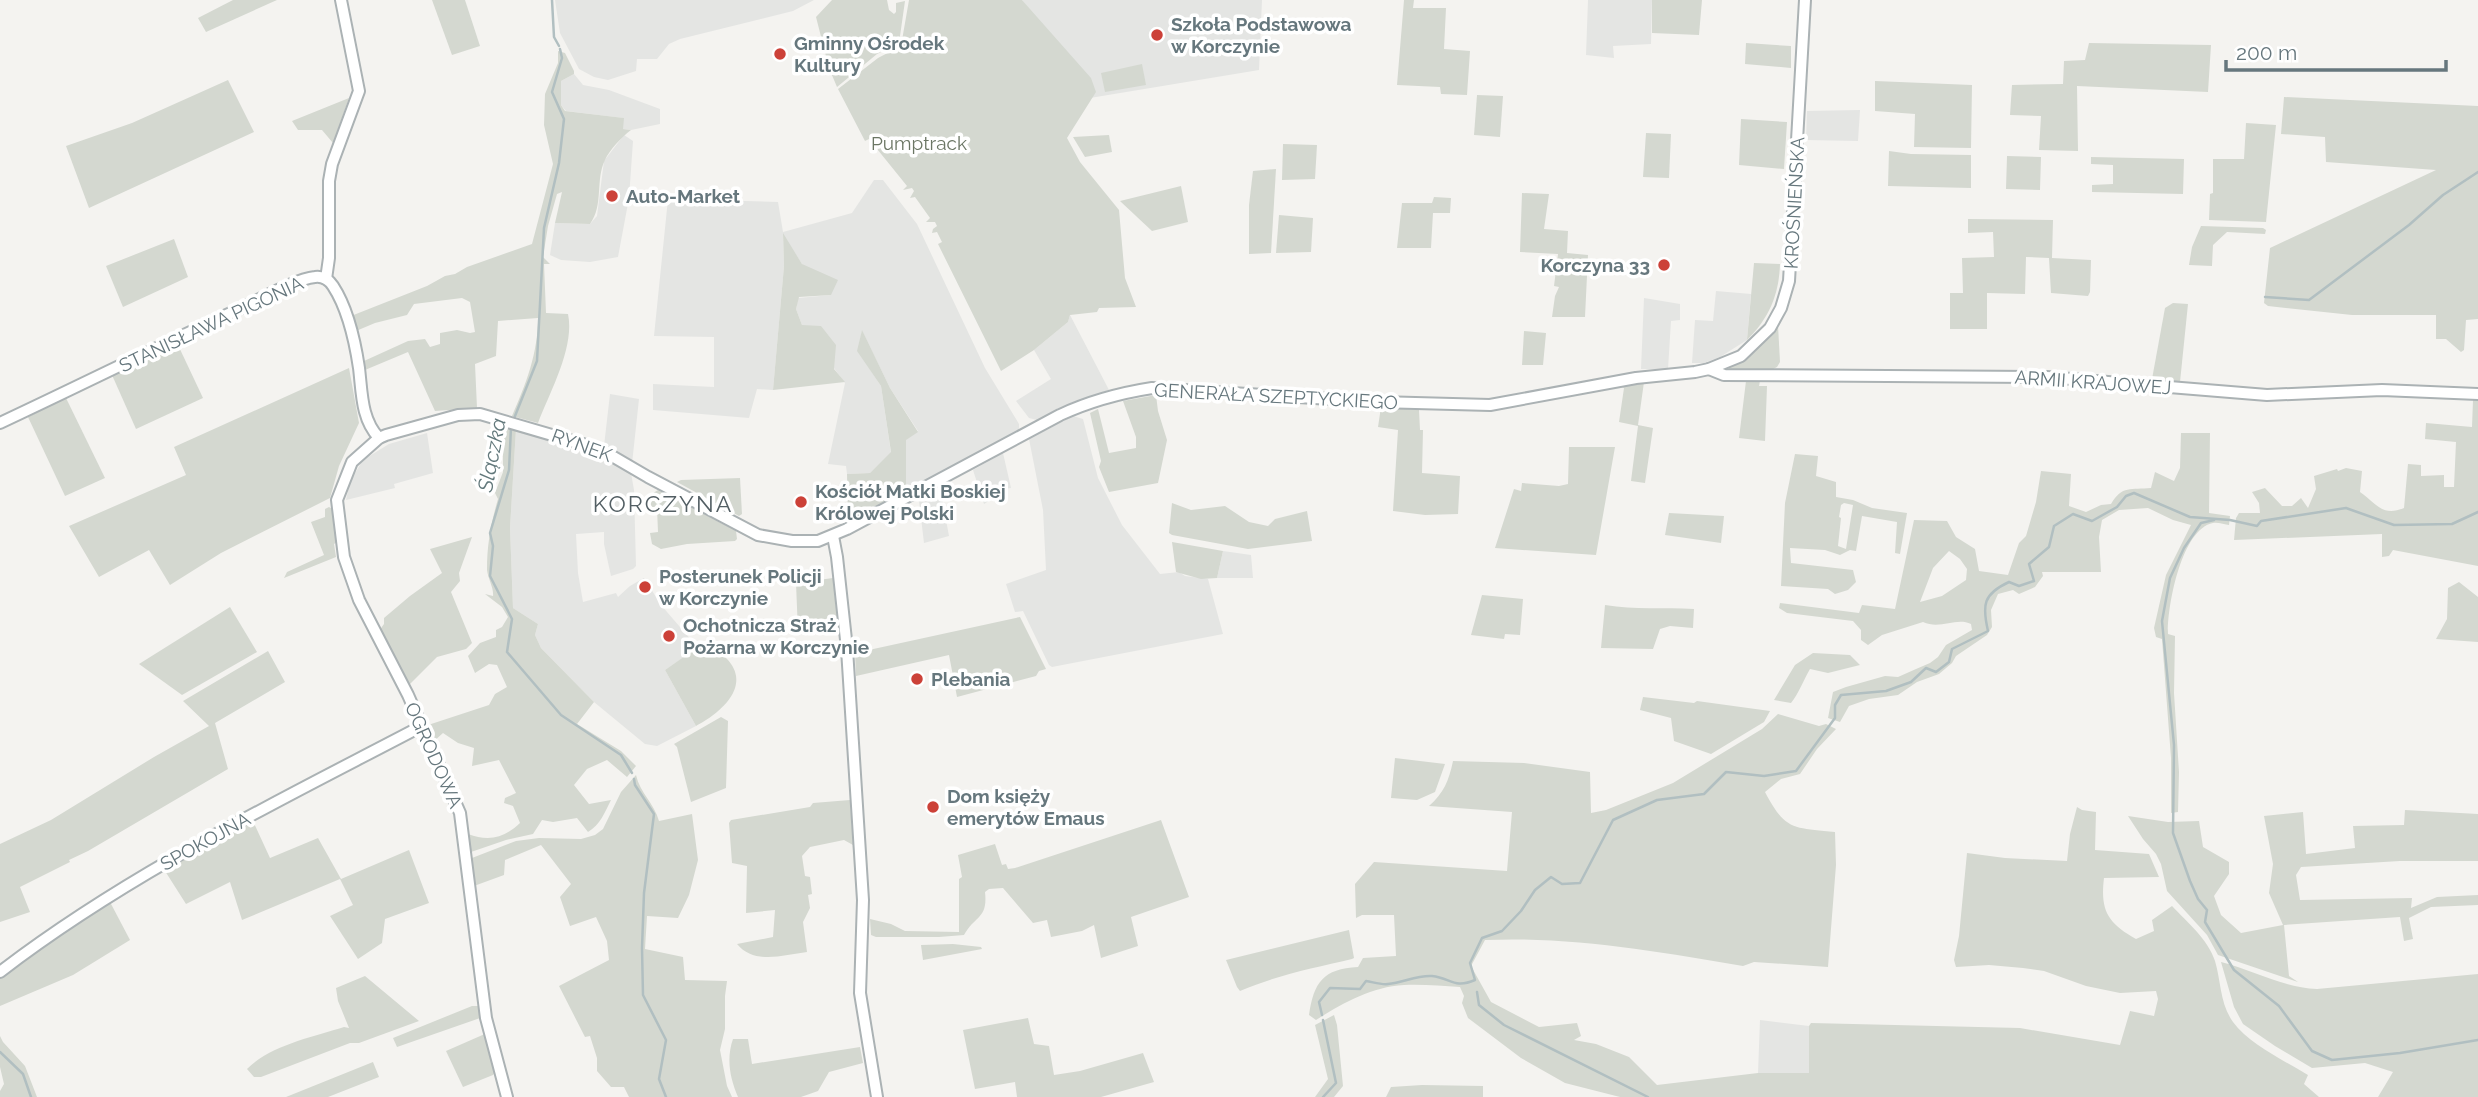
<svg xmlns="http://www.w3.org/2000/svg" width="2478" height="1097" viewBox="0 0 2478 1097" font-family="Raleway,sans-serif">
<rect width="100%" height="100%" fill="#f4f3f0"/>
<!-- built -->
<g fill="#e4e5e3">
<path d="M555,0H814L793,11L680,39L669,44L657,59H637L636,71L608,80L594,77L579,69L560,33Z"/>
<path d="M1022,0H1262L1259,70L1090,98Z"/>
<path d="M1588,0H1652L1651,44L1613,46L1614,58L1586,55Z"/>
<path d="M574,74L583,85L609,90L660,109V124L631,130L623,129V118L566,111L561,105V81Z"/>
<path d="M1860,110L1858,141L1806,140L1807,111Z"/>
<path d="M624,135L633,141L629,198L618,257L590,262L561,260L550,255L555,223L590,224L597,216L604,161Z"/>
<path d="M874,180H883L917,224L985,368L1019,424V430L906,490V439L918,431L890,388L862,331L858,351L881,386L891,453L870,473L847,474L846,466L828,464L845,383L802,325L796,309L798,298L831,295L802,264L783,235L784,266L773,390L757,389L749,418L653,410V384L714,387V337L654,336L668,199L778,202L783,232L852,213Z"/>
<path d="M1716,291L1751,294L1747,340L1720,357L1704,363H1692L1695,320L1713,321Z"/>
<path d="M1644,298L1680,304V320L1671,321L1668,369H1641Z"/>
<path d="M1070,315L1109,390L1075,401L1037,420L1029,418L1016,401L1051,379L1034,350L1068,322Z"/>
<path d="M610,394L639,399L631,473L634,490L636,566L633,569L611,576L604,544V532L576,534L578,573L583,602L616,593L618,597L630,586L644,578L661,605L698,648L665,670L696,726L657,746L645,744L594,702L541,648L535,635L538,624L513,608L510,528L516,429L601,455L604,446Z"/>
<path d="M1073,416L1083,419L1098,478L1122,525L1160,574L1179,572L1185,576L1208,579L1223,634L1052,667L1049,665L1023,611L1015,612L1006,584L1046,570L1043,510L1029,439Z"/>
<path d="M427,433L433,473L394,484L395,488L346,500L350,482L361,463L368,457L389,444Z"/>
<path d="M1003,453L1011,488L997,490L998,495L984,504L973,470Z"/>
<path d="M940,487L949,536L924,543L919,501L916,499Z"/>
<path d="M1223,551L1251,555L1253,578H1217Z"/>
<path d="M1760,1020L1809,1026L1810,1073H1758Z"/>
</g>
<!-- green -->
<g fill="#d4d8d0" fill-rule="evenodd">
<path d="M233,0H277L206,32L198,18Z"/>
<path d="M432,0H465L480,46L452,55Z"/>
<path d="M832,0H887L889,10L894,14L896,12V3L905,1L899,43L877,54L837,87L829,68L816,17Z"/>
<path d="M909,0H1022L1091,78L1096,92L1067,138L1080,162L1119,210L1125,278L1136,307L1099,308L1097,312L1070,315L1068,322L1034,350L1001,371L938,244L942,242L937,232L932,233L933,229L937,226L935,222H926L930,218L915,197L910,198L914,191L912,188L903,190L907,186L869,139L865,141L838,89L878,58L901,46Z"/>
<path d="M1404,0H1414L1413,8H1446L1444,49L1470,51L1467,95L1441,94L1440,87L1397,85Z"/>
<path d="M1652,0H1702L1699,35L1652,33Z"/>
<path d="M1746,43L1791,46V68L1745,64Z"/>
<path d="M2089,43L2211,45L2208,92L2077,86L2078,151L2039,150L2041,116L2010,115L2012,85L2063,84L2064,61L2085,60Z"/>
<path d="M558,51L565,53L574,71V74L561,81V105L565,111L624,118L623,129L631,130C622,137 610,149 605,160C595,180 604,205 590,224L555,223L562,192L557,194L548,226L543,257L550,264H544L546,313L568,314C575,347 550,392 538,423L512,416C526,384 538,353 538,318L498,321L496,356L475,364L477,408L435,411L408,352L365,370L364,361L408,341L425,339L430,347L440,344V333L457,330L470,333L475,332L470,302L462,298L414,304L407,315L375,323L356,331L351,316L427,286L445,276L455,274L467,267L532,244L553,164L544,125L545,94L558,63Z"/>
<path d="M1142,64L1146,85L1105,92L1101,73Z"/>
<path d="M228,80L254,132L89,208L66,146L132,123Z"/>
<path d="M1875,81L1972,85L1971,148L1914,147L1915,114L1875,111Z"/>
<path d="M1477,95L1503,96L1500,137L1474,135Z"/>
<path d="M2284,97L2478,106V319L2466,320L2464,350L2461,352L2446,339H2436V315H2352L2268,306L2264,303L2270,248L2436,170L2326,162L2325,137L2281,134Z"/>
<path d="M349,98L333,143L322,130H298L292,121Z"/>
<path d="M1741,119L1787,122L1784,169L1739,165Z"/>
<path d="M2246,123L2276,125L2266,222L2209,220L2210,194L2213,193V159H2244Z"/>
<path d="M1646,133L1671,134L1669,178L1643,177Z"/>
<path d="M1109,135L1112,152L1085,157L1073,137Z"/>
<path d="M1283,144L1317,145L1315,179L1282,180Z"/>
<path d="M1889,151L1911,154L1971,155V188L1888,186Z"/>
<path d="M2007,156L2041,157L2040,190L2006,189Z"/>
<path d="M2091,157L2184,159L2183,194L2092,192V185L2113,184V165L2091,164Z"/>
<path d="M1276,169L1271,253L1249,254V205L1253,171Z"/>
<path d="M1181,186L1188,222L1152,231L1120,201Z"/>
<path d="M1522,193L1549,194L1544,229L1568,231L1567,253L1588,255L1585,317H1552L1555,296L1559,287L1554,286L1558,254L1520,252Z"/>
<path d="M1434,197L1451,198L1450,213H1433L1431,248H1397L1402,203H1432Z"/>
<path d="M1279,215L1313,218L1311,252L1276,253Z"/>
<path d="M1968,219L2053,220L2052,258L2091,260L2090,292L2088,296L2051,293L2049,258L2026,257L2025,294L1987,293V329H1950V293H1963L1962,258L1994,257L1993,232L1968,233Z"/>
<path d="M2201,226L2263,228L2266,230L2265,234L2227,232L2213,245L2212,266L2189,265L2192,247Z"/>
<path d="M783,233L802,264L838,280L831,295L799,297L796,309L802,325L821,326L836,345L834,369L845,382L773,390L784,266Z"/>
<path d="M174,239L188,277L123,307L106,266Z"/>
<path d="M1754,263L1780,264C1779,295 1769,318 1747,340Z"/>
<path d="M2173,303L2188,304L2180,382L2152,379L2165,308Z"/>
<path d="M1778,325L1780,362L1777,367L1771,370L1729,371V366Z"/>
<path d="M862,330L890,388L918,432L906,440V490L848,522L847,474L870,473L891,452L881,386L857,351Z"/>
<path d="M1524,331L1546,333L1543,365H1522Z"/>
<path d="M178,345L203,398L136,429L112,375Z"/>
<path d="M349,368L359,423L339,466L330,498L221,553L170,585L149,550L99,577L69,526L186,475L174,447Z"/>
<path d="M1746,381H1760L1759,386H1767L1765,441L1739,438Z"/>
<path d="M1644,382L1638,425L1653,428L1645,483L1631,481L1638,426L1619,422L1624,388L1622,387L1626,383Z"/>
<path d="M1156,395L1158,411L1167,440L1158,483L1109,492L1099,467L1101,461L1090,413L1098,409L1109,453L1136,448V437L1123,401Z"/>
<path d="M66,398L105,478L65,496L28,417Z"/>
<path d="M2473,400H2478V566L2393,550L2389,556L2382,557V534L2234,540L2236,518L2239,513H2260L2259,503L2252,492L2265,488L2282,506H2292L2301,498L2308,508L2316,489L2314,476L2337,469L2338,471L2346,468L2362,471L2360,492C2377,504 2382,517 2404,508L2408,464L2421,465V476L2444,475V487H2454L2456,442L2425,439L2426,423L2472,427Z"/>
<path d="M1381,407L1419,410L1420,430H1423L1422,473L1460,476L1458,514L1425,515L1393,511L1398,430L1378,427Z"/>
<path d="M503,425L516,429L510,528L513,608L538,624L535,635L541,648L594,702L577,724L621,751L636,766L627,777L607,760L587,769L574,785L589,804L611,800C605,812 600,825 588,832L577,818L553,822L542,820L533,834L506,840L471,852L468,834C489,842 504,838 520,823L513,806L504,803L505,798L516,793L499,760L472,766L474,748L458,743L443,733L433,742L425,726L489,705L495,694L507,687L497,665L489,664L475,673L468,656L480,643L496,637V630L502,627L508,617L502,607L485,594L493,596C494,588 488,579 487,570C487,544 491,523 498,499L495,493L503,472Z"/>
<path d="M2181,433H2210L2209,513L2230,516L2229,525C2225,525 2218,522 2213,523C2181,529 2167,608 2168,634L2175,636L2174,693L2179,772L2178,812L2171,813V758L2162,639L2156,637L2154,628L2166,575L2191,525L2173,520L2148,508L2119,510L2102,520L2099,537L2101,572H2042L2043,576L2035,587L2019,594L2013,590L1998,594L1991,610L1992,627L1987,635L1956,656L1952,663L1939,674L1917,682L1898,695L1869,699L1849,706L1840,722L1828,718L1833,692L1846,687L1885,676L1898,677L1916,669L1930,663L1938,657L1946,645L1972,630L1971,624C1956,617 1940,630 1923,622L1882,635L1868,645L1861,640V630L1853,621L1787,613L1779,608L1780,603L1859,613L1862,605L1895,609L1914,520L1947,521L1956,537L1975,549L1979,571L2008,575L2019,543L2026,536L2036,502L2041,471L2071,474L2069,506L2086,512L2101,505L2111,504C2122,485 2131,490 2151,488L2155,472L2174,481L2180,468ZM1949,551L1960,559L1967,569L1966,580L1942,596L1920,602L1933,568Z"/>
<path d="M1569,447H1615L1596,555L1495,548L1514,489L1521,491L1522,483L1559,486L1568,484Z"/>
<path d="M1795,454L1818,456L1816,476L1836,482V497L1853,500L1872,508L1907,513L1900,554L1895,553L1897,522L1862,516L1856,551L1850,550L1840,555L1825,550L1790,548L1791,563L1853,570L1856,582L1848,590L1835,594L1828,589L1781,586L1785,503ZM1844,503L1853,505L1846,549L1838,546L1841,518L1839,517L1841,505Z"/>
<path d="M740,478L742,514L739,516L677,482L681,480Z"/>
<path d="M658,490L736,531L737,539L735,541L687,544L661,549L652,544L650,533L658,532L657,508H650V495Z"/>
<path d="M1172,503L1191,510L1225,506L1249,522L1268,526L1275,519L1307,511L1312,541L1248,549L1172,535L1169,533Z"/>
<path d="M329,507L334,510L337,542L334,544L336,557L284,578L287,572L324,555L311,522L325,517V509Z"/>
<path d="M1669,513L1724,516L1721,543L1665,535Z"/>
<path d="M472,537L459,573L460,581L451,592L472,643L466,649L437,657L408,686L379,631L384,624V618L410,596L442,573L430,549Z"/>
<path d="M1172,542L1223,551L1217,578L1201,579L1176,572Z"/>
<path d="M833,578L838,627L798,632L796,583Z"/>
<path d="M2459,582L2478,597V642L2436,639L2447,619L2448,588Z"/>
<path d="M1482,595L1523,599L1520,635L1505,634L1504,639L1471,635Z"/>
<path d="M1605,605C1635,610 1664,607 1694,609L1693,628L1670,626L1660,629L1653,649L1601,648Z"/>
<path d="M230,607L257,652L182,695L139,664Z"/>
<path d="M1020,617L1046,669L1039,671L1036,676L957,697L949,655L856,676L855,653Z"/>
<path d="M701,645C709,649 719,652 726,658C754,686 719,714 696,726L665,670Z"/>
<path d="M268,651L285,682L215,723L228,769L88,851L69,860L70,862L20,887L30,912L0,922V844L51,820L154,757L209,726L183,701Z"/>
<path d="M1813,653L1850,655L1860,665L1828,673L1810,669C1803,681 1799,693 1791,703L1774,700L1795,665Z"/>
<path d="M1643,697L1694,703L1697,701L1770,711L1764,722L1711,754L1674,741L1671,718L1640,710Z"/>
<path d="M1778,714L1819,726L1826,724L1836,729L1817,749L1800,774L1781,779L1765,792C1786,832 1794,827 1835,832L1836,865L1828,967L1754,962L1743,966C1660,952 1570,936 1485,940L1471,966L1491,1002L1539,1027L1577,1023L1581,1036L1574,1040L1596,1044L1629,1057L1657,1085L1758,1073H1809V1026L1811,1023L2020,1028L2120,1045L2130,1011L2154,1016L2158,999L2156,991L2120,993L2086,986L2044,971L2023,968L1989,965L1956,967L1954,960L1959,936L1967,853L2005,858L2067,861L2070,834L2077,807L2082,810L2096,812L2095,850L2149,854L2159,877L2104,878C2100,911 2108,923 2136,939L2154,931L2152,920L2172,906C2187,922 2208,939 2215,961C2221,981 2220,1004 2233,1022C2249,1044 2285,1061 2308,1075L2304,1084L2319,1097H1620L1565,1083L1521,1058L1468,1018L1462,1003L1464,996L1460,987C1442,986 1422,984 1404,985C1371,987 1343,1003 1316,1020L1309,1015C1314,982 1323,969 1358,967L1363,958L1396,956L1394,915H1362L1356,918L1355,884L1374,862L1507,871L1512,812L1429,806C1444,793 1449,780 1453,761L1524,763L1590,772L1591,813L1606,810L1673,783L1762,729Z"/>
<path d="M721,717L728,721L726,788L691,802L677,747L674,744Z"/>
<path d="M1395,758L1445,764L1435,792L1417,800L1391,798Z"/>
<path d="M636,775C640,793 654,803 659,821L692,814L698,860L689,895L678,918L647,916L645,949L683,957L685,980L727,981L725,996V1029L720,1050L727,1086L732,1097H629L624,1087H611L597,1071V1058L590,1036L585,1037L559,986L609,960L607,941L596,917L570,926L560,897L571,884L541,845L505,860L504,875L474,886L472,858L516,841L539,838L581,839L595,835L603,829L621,792Z"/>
<path d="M850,800L853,845L844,840L810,847L802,856L805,876L810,877L812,894L808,895L810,908L803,922L807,952C783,955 754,965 737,944L773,937L775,910L746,913L747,866L732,863L729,823L731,820L810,807L813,803Z"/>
<path d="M2405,810L2478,814V861H2400L2301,867L2296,875L2300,900L2412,898L2411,908L2437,897L2478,895V905L2431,907L2409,918L2413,939L2404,941L2400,917L2284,925L2289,976L2298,982L2218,955L2207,935L2167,891L2161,864L2156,854L2143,839L2128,816L2168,822L2199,821L2203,847L2229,862V874L2214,896L2221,915L2241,933L2283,925L2269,893L2273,864L2264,816L2303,812L2306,854L2355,848L2353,826L2404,825Z"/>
<path d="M252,819L270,858L318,838L341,879L409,850L429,903L385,919L382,943L358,959L330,916L353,905L340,879L242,920L230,882L186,904L165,871Z"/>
<path d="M1161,820L1189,897L1131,917L1138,946L1101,958L1094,925L1082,931L1051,937L1047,920L1033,923L1003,888L989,889L985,892C988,919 975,915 964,935L939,937H876L871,935L870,919L891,924L905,931L959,932V879L962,877L958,855L995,844L1002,865L1006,864L1008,869L1015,868Z"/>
<path d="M110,902L130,940L73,975L0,1006V977Z"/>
<path d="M1349,930L1354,958L1352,959C1314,968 1277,975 1240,991L1237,987L1226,960Z"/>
<path d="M953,944L981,947L982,949L923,960L921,945Z"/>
<path d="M2221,962C2253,970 2284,988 2317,989L2478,974V1097H2378L2393,1072L2365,1063L2312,1068L2275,1046L2243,1024L2234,1007Z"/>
<path d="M365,976L419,1021L359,1043H350L261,1077H254L247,1069C271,1045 313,1037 344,1027L349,1028L338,1001L336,988Z"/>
<path d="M472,1006H481L483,1017L397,1047L393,1038Z"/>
<path d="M1334,1015L1337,1025L1343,1086L1334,1097H1315L1328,1079L1315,1025Z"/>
<path d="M1028,1018L1034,1044L1049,1046L1054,1075L1080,1071L1143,1053L1154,1082L1101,1097H1017L1015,1082L975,1089L963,1030Z"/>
<path d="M487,1033L496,1070L493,1075L463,1087L446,1051Z"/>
<path d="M0,1036L3,1042L25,1066L37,1097H0V1091L4,1084L0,1067Z"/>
<path d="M733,1039H748L752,1064L860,1047L863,1063L829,1072L818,1091L801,1097H738C730,1078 726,1059 733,1039Z"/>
<path d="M373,1062L379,1077L328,1097H286Z"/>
<path d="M1422,1085L1483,1086V1097H1386L1391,1087Z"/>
</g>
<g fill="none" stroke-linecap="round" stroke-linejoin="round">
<!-- stream -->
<g stroke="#b1bfc1" stroke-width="2.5">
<path d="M552,0L554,37L559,46"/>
<path d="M2265,297L2309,300L2409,225L2443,195L2478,172"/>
<path d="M513,421L537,361L544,228L559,163L564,119L552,92L562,58L560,49"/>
<path d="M511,427L509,470L490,533L493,546L490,576L512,619L507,652L561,715L621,755L632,773"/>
<path d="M2214,520L2201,523L2184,548L2170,578L2162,621L2174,745L2173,833L2190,881L2198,899L2207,910L2205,922L2234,970L2279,1006L2312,1051L2332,1060L2400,1053L2478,1040"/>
<path d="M634,779L635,785L654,814L644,893L642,948L643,995L666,1040L659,1079L666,1097"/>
<path d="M1477,992L1479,1005L1504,1025L1648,1097"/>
<path d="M1322,1015L1319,1002L1330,988L1360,989L1366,981C1373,982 1381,985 1388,984C1403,983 1416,975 1432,976C1451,978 1454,989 1475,980L1470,963L1482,938L1502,931L1521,911L1535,890L1551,877L1562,884L1580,883L1613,820L1657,800L1704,794L1726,772L1764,776L1796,771L1835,718V705L1841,695L1886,691L1911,682L1926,668L1936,672L1949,662L1952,649L1988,631C1982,605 1983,594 2009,582L2019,586L2034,581L2029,564L2049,547L2054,526L2073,514L2092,521L2117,507L2126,496L2134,493L2190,517L2230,520L2257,526L2261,521L2346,508L2394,525L2452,524L2478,512"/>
<path d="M0,1052L23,1074L31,1097"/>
<path d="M1323,1097L1336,1083L1323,1020"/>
</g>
<defs>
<g id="secondary">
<path d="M326,279L329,258V181L332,164L359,91L341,0"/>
<path d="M1709,369L1724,375L2047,377L2267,395L2382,390L2478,394"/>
<path d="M0,423C79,386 157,347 237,310C257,301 295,279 315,277C323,276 329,280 333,286C348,309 355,341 359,368C362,392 361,419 379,438"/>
<path d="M833,536L837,557L847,649L863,900L860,993L877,1097"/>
<path d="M0,972C129,873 277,802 420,727"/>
<path d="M507,1097L486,1018L460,813L408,695L359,600L344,557L337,500L352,462L379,438L386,435L458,415L480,414L600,449L648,477L758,535L792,541H818L847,529L1060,415C1090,401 1120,393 1152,388L1378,402L1490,405L1636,378L1695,372L1709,369L1741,356L1770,328L1781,308L1789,281L1805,0"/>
</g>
</defs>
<!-- secondary casing -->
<use href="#secondary" stroke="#abb2b4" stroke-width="14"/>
<!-- secondary -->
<use href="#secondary" stroke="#fff" stroke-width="10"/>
</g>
<!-- markers -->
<g fill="#cc4138" stroke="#fff" stroke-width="2.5">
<circle cx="1157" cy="35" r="7"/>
<circle cx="780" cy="54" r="7"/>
<circle cx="612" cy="196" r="7"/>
<circle cx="1664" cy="265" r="7"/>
<circle cx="801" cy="502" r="7"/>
<circle cx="645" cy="587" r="7"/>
<circle cx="669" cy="636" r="7"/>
<circle cx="917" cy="679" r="7"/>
<circle cx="933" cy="807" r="7"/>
</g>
<g text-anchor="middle" stroke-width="7" stroke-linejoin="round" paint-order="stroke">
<!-- poi labels -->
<g font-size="19" font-weight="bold" fill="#66777d" stroke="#fff" text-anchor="start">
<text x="1171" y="31">Szkoła Podstawowa<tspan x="1171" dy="22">w Korczynie</tspan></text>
<text x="794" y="50">Gminny Ośrodek<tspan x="794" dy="22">Kultury</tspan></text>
<text x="626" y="203">Auto-Market</text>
<text x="1650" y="272" text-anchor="end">Korczyna 33</text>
<text x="815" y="498">Kościół Matki Boskiej<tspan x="815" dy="22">Królowej Polski</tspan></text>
<text x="659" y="583">Posterunek Policji<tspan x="659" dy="22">w Korczynie</tspan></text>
<text x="683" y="632">Ochotnicza Straż<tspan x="683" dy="22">Pożarna w Korczynie</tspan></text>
<text x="931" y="686">Plebania</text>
<text x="947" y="803">Dom księży<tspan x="947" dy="22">emerytów Emaus</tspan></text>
</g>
<!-- park labels -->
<g font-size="19" fill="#6b7664" stroke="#fff">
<text x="919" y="150">Pumptrack</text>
</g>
<!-- street labels -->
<g font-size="19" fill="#66777d" stroke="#fff">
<text transform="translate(1794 203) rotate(-87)" y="7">KROŚNIEŃSKA</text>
<text transform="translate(211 324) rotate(-25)" y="7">STANISŁAWA PIGONIA</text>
<text transform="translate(2093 382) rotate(4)" y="7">ARMII KRAJOWEJ</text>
<text transform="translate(1276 396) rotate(3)" y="7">GENERAŁA SZEPTYCKIEGO</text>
<text transform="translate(582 445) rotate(20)" y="7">RYNEK</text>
<text transform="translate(434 755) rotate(66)" y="7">OGRODOWA</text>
<text transform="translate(205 841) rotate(-29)" y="7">SPOKOJNA</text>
</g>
<!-- water labels -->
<g font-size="21" font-style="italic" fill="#62787b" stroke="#fff">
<text transform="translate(492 455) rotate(-79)" y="7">Ślączka</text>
</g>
<!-- quarter labels -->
<g font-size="23" letter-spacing="2" fill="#535f64" stroke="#fff">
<text x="663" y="512">KORCZYNA</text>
</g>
</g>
<!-- scale -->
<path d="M2226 60v10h220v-10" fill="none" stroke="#66777d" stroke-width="3.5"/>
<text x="2236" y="60" font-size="21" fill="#66777d" stroke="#ffffff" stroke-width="5" paint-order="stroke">200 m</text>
</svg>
